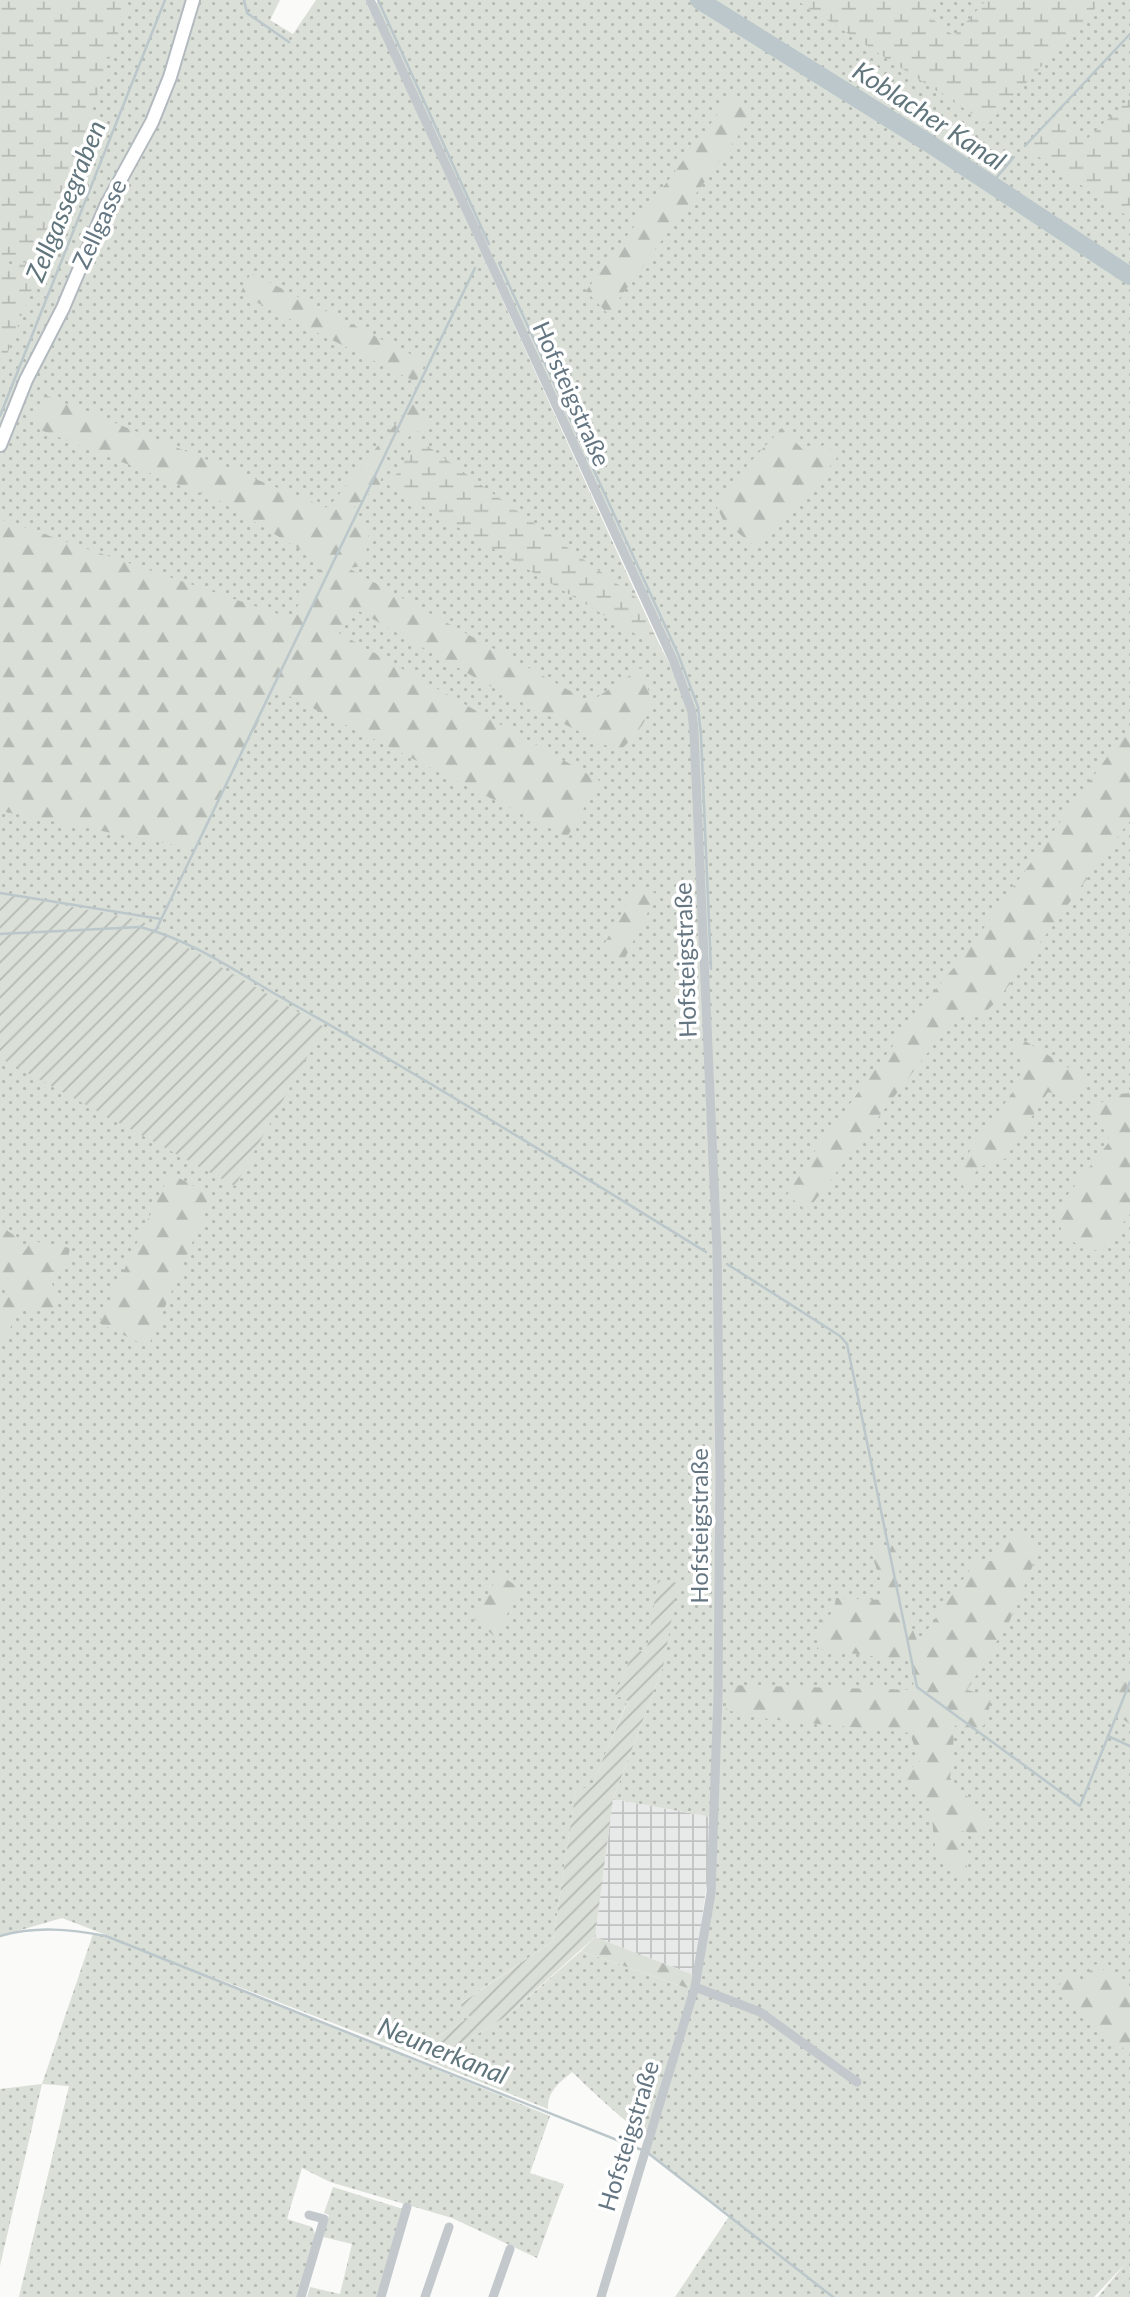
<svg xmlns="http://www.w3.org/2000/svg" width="1130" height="2297" viewBox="0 0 1130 2297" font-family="Lato,sans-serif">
<defs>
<pattern id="industrial-grid" width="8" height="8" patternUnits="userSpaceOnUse" patternTransform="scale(1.75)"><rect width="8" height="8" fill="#e8e9e9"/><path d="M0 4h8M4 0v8" fill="none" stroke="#c0c1c2"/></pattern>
<pattern id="grass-dots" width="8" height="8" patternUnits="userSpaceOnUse" patternTransform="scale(1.75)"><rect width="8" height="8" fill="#dadfd7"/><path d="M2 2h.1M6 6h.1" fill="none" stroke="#b4b9b4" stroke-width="1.8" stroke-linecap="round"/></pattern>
<pattern id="forest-firs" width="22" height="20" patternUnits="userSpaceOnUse" patternTransform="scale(1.75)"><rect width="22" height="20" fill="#dadfd7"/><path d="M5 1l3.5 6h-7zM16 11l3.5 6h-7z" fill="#b4b9b4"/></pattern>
<pattern id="wetland-marsh" width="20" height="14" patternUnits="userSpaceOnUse" patternTransform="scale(1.75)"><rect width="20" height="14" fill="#dadfd7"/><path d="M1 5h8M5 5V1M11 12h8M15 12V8" fill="none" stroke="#b4b9b4"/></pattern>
<pattern id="garden-furrows" width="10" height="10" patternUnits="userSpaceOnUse" patternTransform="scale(1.75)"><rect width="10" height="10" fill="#dadfd7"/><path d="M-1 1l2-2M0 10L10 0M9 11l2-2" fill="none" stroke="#b4b9b4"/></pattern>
</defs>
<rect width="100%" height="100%" fill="#fafaf8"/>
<!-- industrial -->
<path fill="url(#industrial-grid)" d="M613,1799L711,1817L710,1861L694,1975L595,1937Z"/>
<!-- grass -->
<g fill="url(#grass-dots)" fill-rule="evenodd">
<path d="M0,0H280L270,20L293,34L316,0H365L370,11L379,0H1130V2297H1098L1126,2263L1094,2297H675L730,2215L644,2151L648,2136C630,2128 589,2088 572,2072C559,2083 547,2092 548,2109L431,2062L507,2016L581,1951L690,1989C706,1934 709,1874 711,1817L613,1799L663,1667L659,1580L646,1655L635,1649L615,1695L628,1700L591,1788L576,1790L553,1941L461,2003L470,2017L411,2053L200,1972L550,2116L530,2173L564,2184L537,2258L452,2218L330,2182L302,2168L287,2219L312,2227L316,2236L300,2297H19L69,2086L42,2084L0,2266V2089L42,2084L93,1934L114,1938L62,1918L0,1936ZM423,125V126L702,724L658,642Z"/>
<path d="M333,2187L403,2209L378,2297H307L310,2287L340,2294L352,2244L323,2237L329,2215L324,2213Z"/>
</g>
<!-- forest -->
<g fill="url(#forest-firs)">
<path d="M731,96L755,113L608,314L586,291Z"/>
<path d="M251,273L426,362L416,382L240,294Z"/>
<path d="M45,395L328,508L413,402L428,425L387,450L380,485L354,506L369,534L364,566L348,568L590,702L641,668C659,710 648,721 619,752L488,685L352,607L339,633L600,781L567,837L275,689L194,849L0,811V519L290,618L324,564L218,500L33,427Z"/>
<path d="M782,428L805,452L827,444L837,458L771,535L755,546L724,522L714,501Z"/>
<path d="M1126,731L1130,734V820L998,1000L979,1018L961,1009L807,1211L787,1195L815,1151L929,997L962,958Z"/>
<path d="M637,885L657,894L622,964L601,950Z"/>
<path d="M1013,1041H1025L1092,1082L1073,1100L1048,1092L1005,1159L979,1167L965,1190L956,1170L1019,1084L1023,1064Z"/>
<path d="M1130,1093V1214L1100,1252L1062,1238L1058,1207L1110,1141L1092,1107L1119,1094Z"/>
<path d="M170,1173L212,1196L148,1347L99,1323Z"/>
<path d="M0,1226L23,1241L20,1257L32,1241L70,1248L67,1263L49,1273L58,1303L50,1310L21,1309L0,1346V1300L8,1287L0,1282Z"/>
<path d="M1022,1533L1038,1553L1010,1620L967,1690L991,1696L987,1722L972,1736L955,1725L950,1778L993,1824L975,1841L966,1831L957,1832L968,1871L958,1877L936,1854L930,1802L916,1792L902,1772L920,1763L910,1733L768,1719L726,1710V1685L914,1690L911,1661L817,1649L819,1620L833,1613L836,1598L883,1600L884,1591L871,1552L891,1543L901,1561L897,1589L918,1643L976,1561H992L1009,1539Z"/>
<path d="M499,1574L522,1590L494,1636L474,1619Z"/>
<path d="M1130,1664V1724L1111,1711Z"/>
<path d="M595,1937L694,1975L690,1989L581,1951Z"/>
<path d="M1096,1964L1130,1991V2054L1055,1991L1068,1973L1081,1983Z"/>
</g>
<!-- wetland -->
<g fill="url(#wetland-marsh)">
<path d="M0,0H129L47,246L42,255L37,257L0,263Z"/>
<path d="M796,0H934L924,12L954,36L986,0H1103L988,124Z"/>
<path d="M1130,98V218L1027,149L1059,119L1087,139Z"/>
<path d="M35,260L41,265L0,373V268Z"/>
<path d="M418,439L638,599L662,650L389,486Z"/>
</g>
<!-- garden -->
<g fill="url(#garden-furrows)">
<path d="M0,893L140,920L324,1027L235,1186L0,1058Z"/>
<path d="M658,1580L678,1583L663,1667L613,1799L595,1937L507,2016L431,2062L411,2053L470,2017L460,2004L553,1941L576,1789L591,1787L628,1701L615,1695L635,1648L646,1654Z"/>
</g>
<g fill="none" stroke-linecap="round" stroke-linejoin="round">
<!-- stream -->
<g stroke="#bbc7cb" stroke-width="2.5">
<path d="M244,0L247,13L289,42"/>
<path d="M378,0L489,244"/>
<path d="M1025,146L1130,34"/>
<path d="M991,184L1014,157"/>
<path d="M499,263L678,654L698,707L701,735L711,969"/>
<path d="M0,416L165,0"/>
<path d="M0,893L161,919"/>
<path d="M156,930L475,268"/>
<path d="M0,934L140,927C193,940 244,977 291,1003C432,1082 569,1168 706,1252"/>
<path d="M727,1264L840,1336L847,1344L917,1687L1080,1806L1130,1682"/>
<path d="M1108,1736L1130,1746"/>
<path d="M0,1936C36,1926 69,1929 106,1936L642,2150"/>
<path d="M648,2153L833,2297"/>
</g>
<!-- river -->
<path stroke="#bbc7cb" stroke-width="18" d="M699,0L930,144L1130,276"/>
<defs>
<path id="secondary" d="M0,445L26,380L63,308L106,206L152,122L170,77L193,0"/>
</defs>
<!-- secondary casing -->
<use href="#secondary" stroke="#b3babf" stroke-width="16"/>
<!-- street -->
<g stroke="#c3c8cc" stroke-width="9">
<path d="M370,0L674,662L692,712L694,733L717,1250L720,1473L718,1696L711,1893L695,1987L601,2297"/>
<path d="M695,1987L760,2012L857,2082"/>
<path d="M301,2297L324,2219L309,2215"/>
<path d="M381,2297L407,2207"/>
<path d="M425,2297L449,2227"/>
<path d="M493,2297L510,2249"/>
</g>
<!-- secondary -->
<use href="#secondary" stroke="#fff" stroke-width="12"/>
</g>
<g text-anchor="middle" stroke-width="7" stroke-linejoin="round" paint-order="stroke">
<!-- street labels -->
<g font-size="24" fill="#657683" stroke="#fff">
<text transform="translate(100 224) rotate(-65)" y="8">Zellgasse</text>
<text transform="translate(571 394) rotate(66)" y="8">Hofsteigstraße</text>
<text transform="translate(686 960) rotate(-92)" y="8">Hofsteigstraße</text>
<text transform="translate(700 1526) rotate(-90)" y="8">Hofsteigstraße</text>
<text transform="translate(629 2136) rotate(-73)" y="8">Hofsteigstraße</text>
</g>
<!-- water labels -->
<g font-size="26" font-style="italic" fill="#60757c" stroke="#fff">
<text transform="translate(929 116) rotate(33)" y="9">Koblacher Kanal</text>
<text transform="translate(66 201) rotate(-68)" y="9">Zellgassegraben</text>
<text transform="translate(443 2051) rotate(22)" y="9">Neunerkanal</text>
</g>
</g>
</svg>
